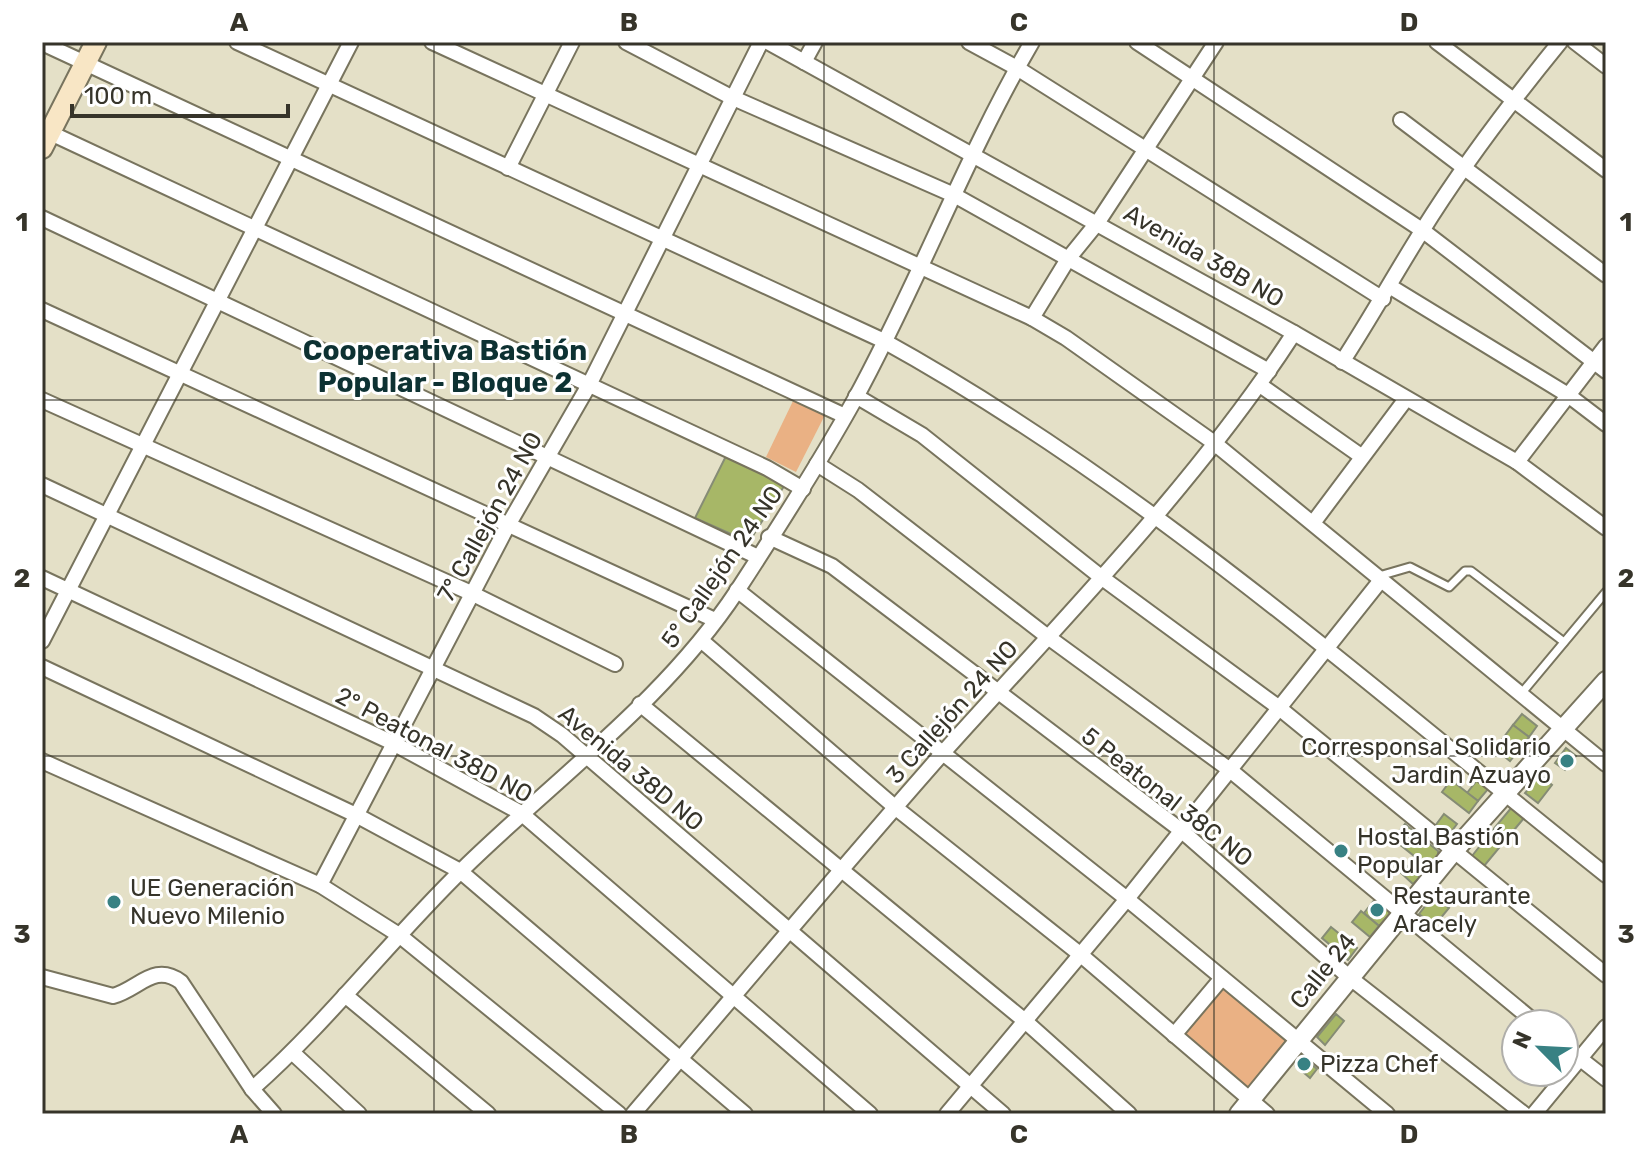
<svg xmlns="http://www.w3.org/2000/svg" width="1648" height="1156" viewBox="0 0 1648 1156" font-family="Rubik,sans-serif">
<rect width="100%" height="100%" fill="#e4e0c7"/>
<!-- green -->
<g fill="#eab184">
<path d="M793,401L825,415L796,472L766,457Z"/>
<path d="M1222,987L1290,1042L1250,1093L1180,1035Z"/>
</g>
<!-- building -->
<g fill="#a7b767" stroke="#868c75" stroke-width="2">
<path d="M726,456L786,483L749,542L695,518Z"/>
<path d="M1522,714L1537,726L1529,737L1513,725Z"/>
<path d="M1513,725L1529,737L1510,761L1495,749Z"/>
<path d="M1566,748L1576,756L1565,770L1555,763Z"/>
<path d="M1540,775L1552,785L1538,803L1525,793Z"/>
<path d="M1478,779L1489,788L1478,801L1467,793Z"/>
<path d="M1451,780L1478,801L1469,813L1442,792Z"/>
<path d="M1512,807L1524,818L1504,842L1491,832Z"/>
<path d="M1444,814L1457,824L1448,836L1435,826Z"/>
<path d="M1405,824L1438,851V856L1429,868L1393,839Z"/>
<path d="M1491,832L1504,842L1484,866L1472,856Z"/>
<path d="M1406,865L1420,877L1413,884L1400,872Z"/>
<path d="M1433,896L1449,908L1434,926L1419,914Z"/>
<path d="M1376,898L1389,908L1390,914L1379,926L1364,913Z"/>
<path d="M1361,911L1379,926L1370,937L1352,922Z"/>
<path d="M1331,927L1357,948L1348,960L1322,938Z"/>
<path d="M1336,1014L1344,1021L1325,1045L1317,1037Z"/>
<path d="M1303,1058L1317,1069L1310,1078L1296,1066Z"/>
</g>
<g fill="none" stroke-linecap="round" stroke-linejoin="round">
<defs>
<g id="service">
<path d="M1379,576L1410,567L1449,587L1465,571H1471L1564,642"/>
<path d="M1520,695L1606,592"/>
</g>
<g id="minor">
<path d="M237,42L882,340C1145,485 1372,689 1606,875"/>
<path d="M432,42L1032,318L1066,338L1213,442L1606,764"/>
<path d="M626,42L731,97L954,195L1269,371"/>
<path d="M768,42L1294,333L1517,462L1606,528"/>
<path d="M969,42L1017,68L1383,299"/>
<path d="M1137,42L1422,230L1606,371"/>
<path d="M1437,42L1606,170"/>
<path d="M1575,42L1606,66"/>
<path d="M42,43L845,416"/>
<path d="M804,62L815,42"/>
<path d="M1401,120L1606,275"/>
<path d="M42,129L767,468L803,489"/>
<path d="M508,168L572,42"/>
<path d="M42,218L756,556"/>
<path d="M1391,287L1568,395L1606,424"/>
<path d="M42,310L715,620"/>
<path d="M1032,318L1068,259L1098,222L1216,42"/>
<path d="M1342,362C1370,319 1395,274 1422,231C1463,165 1511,102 1560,42"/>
<path d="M1260,385L1361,456"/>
<path d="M856,396L922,435L1101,577L1278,707L1606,975"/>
<path d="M42,400L471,593L615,664"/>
<path d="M1517,462L1606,346"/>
<path d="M817,464L858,490L1048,637L1230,770L1537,1024"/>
<path d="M42,485L534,716L562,735L1003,1114"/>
<path d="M1313,523L1406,399"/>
<path d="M769,537L832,566L1182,831L1349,977L1524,1114"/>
<path d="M42,578L393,743L521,813L870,1114"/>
<path d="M737,590L1127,899L1387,1114"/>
<path d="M42,641L351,42"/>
<path d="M702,641L896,808L1081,955L1267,1114"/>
<path d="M42,667L356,815L460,871L745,1114"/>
<path d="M640,704L1025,1021L1129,1114"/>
<path d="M42,761L320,885L399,935L619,1114"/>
<path d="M320,885L507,527L589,385L761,42"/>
<path d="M42,977L113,996C139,989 154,962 181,982L252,1089L274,1114"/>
<path d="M345,995L488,1114"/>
<path d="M1174,1035L1222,978"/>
<path d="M1564,1046L1606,1079"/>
<path d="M293,1053L359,1114"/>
<path d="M252,1089C328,1022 390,940 463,869C556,778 665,700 737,591C778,528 819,464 855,399C919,282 965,157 1032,42"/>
<path d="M633,1114C736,994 837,873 941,755C1061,621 1197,483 1294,333"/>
<path d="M947,1114L1127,899L1381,580"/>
<path d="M1534,1114L1606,1027"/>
</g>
<path id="tertiary" d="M1239,1114L1452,853L1606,681"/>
<path id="secondary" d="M42,148L96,42"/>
</defs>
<!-- service casing -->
<use href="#service" stroke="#78745e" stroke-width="11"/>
<!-- minor casing -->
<use href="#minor" stroke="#78745e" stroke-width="18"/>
<!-- tertiary casing -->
<use href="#tertiary" stroke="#78745e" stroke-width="22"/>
<!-- secondary casing -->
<use href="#secondary" stroke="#78745e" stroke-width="24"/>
<!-- service -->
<use href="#service" stroke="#fff" stroke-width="7"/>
<!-- minor -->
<use href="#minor" stroke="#fff" stroke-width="14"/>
<!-- tertiary -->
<use href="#tertiary" stroke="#fff" stroke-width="18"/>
<!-- secondary -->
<use href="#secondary" stroke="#f8e6c5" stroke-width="20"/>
</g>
<!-- grid -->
<path fill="none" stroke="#36342a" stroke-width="2" stroke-opacity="0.55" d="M434,42V1114M824,42V1114M1214,42V1114M42,400H1606M42,756H1606"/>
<!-- markers -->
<g fill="#388183" stroke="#fff" stroke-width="3">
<circle cx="1567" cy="761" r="8"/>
<circle cx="1341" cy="851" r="8"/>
<circle cx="114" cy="902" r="8"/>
<circle cx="1377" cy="910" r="8"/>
<circle cx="1304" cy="1064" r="8"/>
</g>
<g text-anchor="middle" stroke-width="6" stroke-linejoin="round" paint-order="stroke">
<!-- street labels -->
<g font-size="24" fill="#36342a" stroke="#fff">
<text transform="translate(1204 256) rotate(30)" y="8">Avenida 38B NO</text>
<text transform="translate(490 517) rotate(-61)" y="8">7° Callejón 24 NO</text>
<text transform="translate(722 567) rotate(-55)" y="8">5° Callejón 24 NO</text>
<text transform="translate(952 712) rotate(-48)" y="8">3 Callejón 24 NO</text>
<text transform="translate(434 745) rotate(28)" y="8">2° Peatonal 38D NO</text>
<text transform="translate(631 768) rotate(40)" y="8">Avenida 38D NO</text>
<text transform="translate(1167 797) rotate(38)" y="8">5 Peatonal 38C NO</text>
<text transform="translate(1323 971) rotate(-51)" y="8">Calle 24</text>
</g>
<!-- poi labels -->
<g font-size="24" fill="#36342a" stroke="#fff" text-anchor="start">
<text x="1551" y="755" text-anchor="end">Corresponsal Solidario<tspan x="1551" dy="28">Jardin Azuayo</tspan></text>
<text x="1357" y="845">Hostal Bastión<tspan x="1357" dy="28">Popular</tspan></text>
<text x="130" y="896">UE Generación<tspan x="130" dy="28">Nuevo Milenio</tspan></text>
<text x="1393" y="904">Restaurante<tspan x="1393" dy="28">Aracely</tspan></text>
<text x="1320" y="1072">Pizza Chef</text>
</g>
<!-- quarter labels -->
<g font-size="28" font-weight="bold" fill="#0d3132" stroke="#fff">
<text x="445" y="360">Cooperativa Bastión<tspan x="445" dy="32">Popular - Bloque 2</tspan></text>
</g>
</g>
<!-- border -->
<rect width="1648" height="1156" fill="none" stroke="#ffffff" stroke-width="88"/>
<!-- north arrow -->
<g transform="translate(1540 1048) rotate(294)"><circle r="38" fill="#ffffff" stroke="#afaeaa" stroke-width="2"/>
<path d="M0-6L14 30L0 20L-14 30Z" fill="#388183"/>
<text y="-12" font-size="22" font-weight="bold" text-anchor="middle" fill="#36342a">N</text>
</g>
<!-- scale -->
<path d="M72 104v12h216v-12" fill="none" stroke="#36342a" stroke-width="4"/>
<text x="84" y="104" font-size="24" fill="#36342a" stroke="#ffffff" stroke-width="6" paint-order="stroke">100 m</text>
<rect x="44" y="44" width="1560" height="1068" fill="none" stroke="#36342a" stroke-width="3"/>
<g font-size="26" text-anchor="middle" font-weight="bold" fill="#36342a">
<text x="239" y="31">A</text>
<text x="629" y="31">B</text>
<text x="1019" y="31">C</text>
<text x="1409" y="31">D</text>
<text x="22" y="231">1</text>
<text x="1626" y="231">1</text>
<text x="22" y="587">2</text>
<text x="1626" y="587">2</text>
<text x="22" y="943">3</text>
<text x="1626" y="943">3</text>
<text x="239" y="1143">A</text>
<text x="629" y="1143">B</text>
<text x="1019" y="1143">C</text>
<text x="1409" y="1143">D</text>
</g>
</svg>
